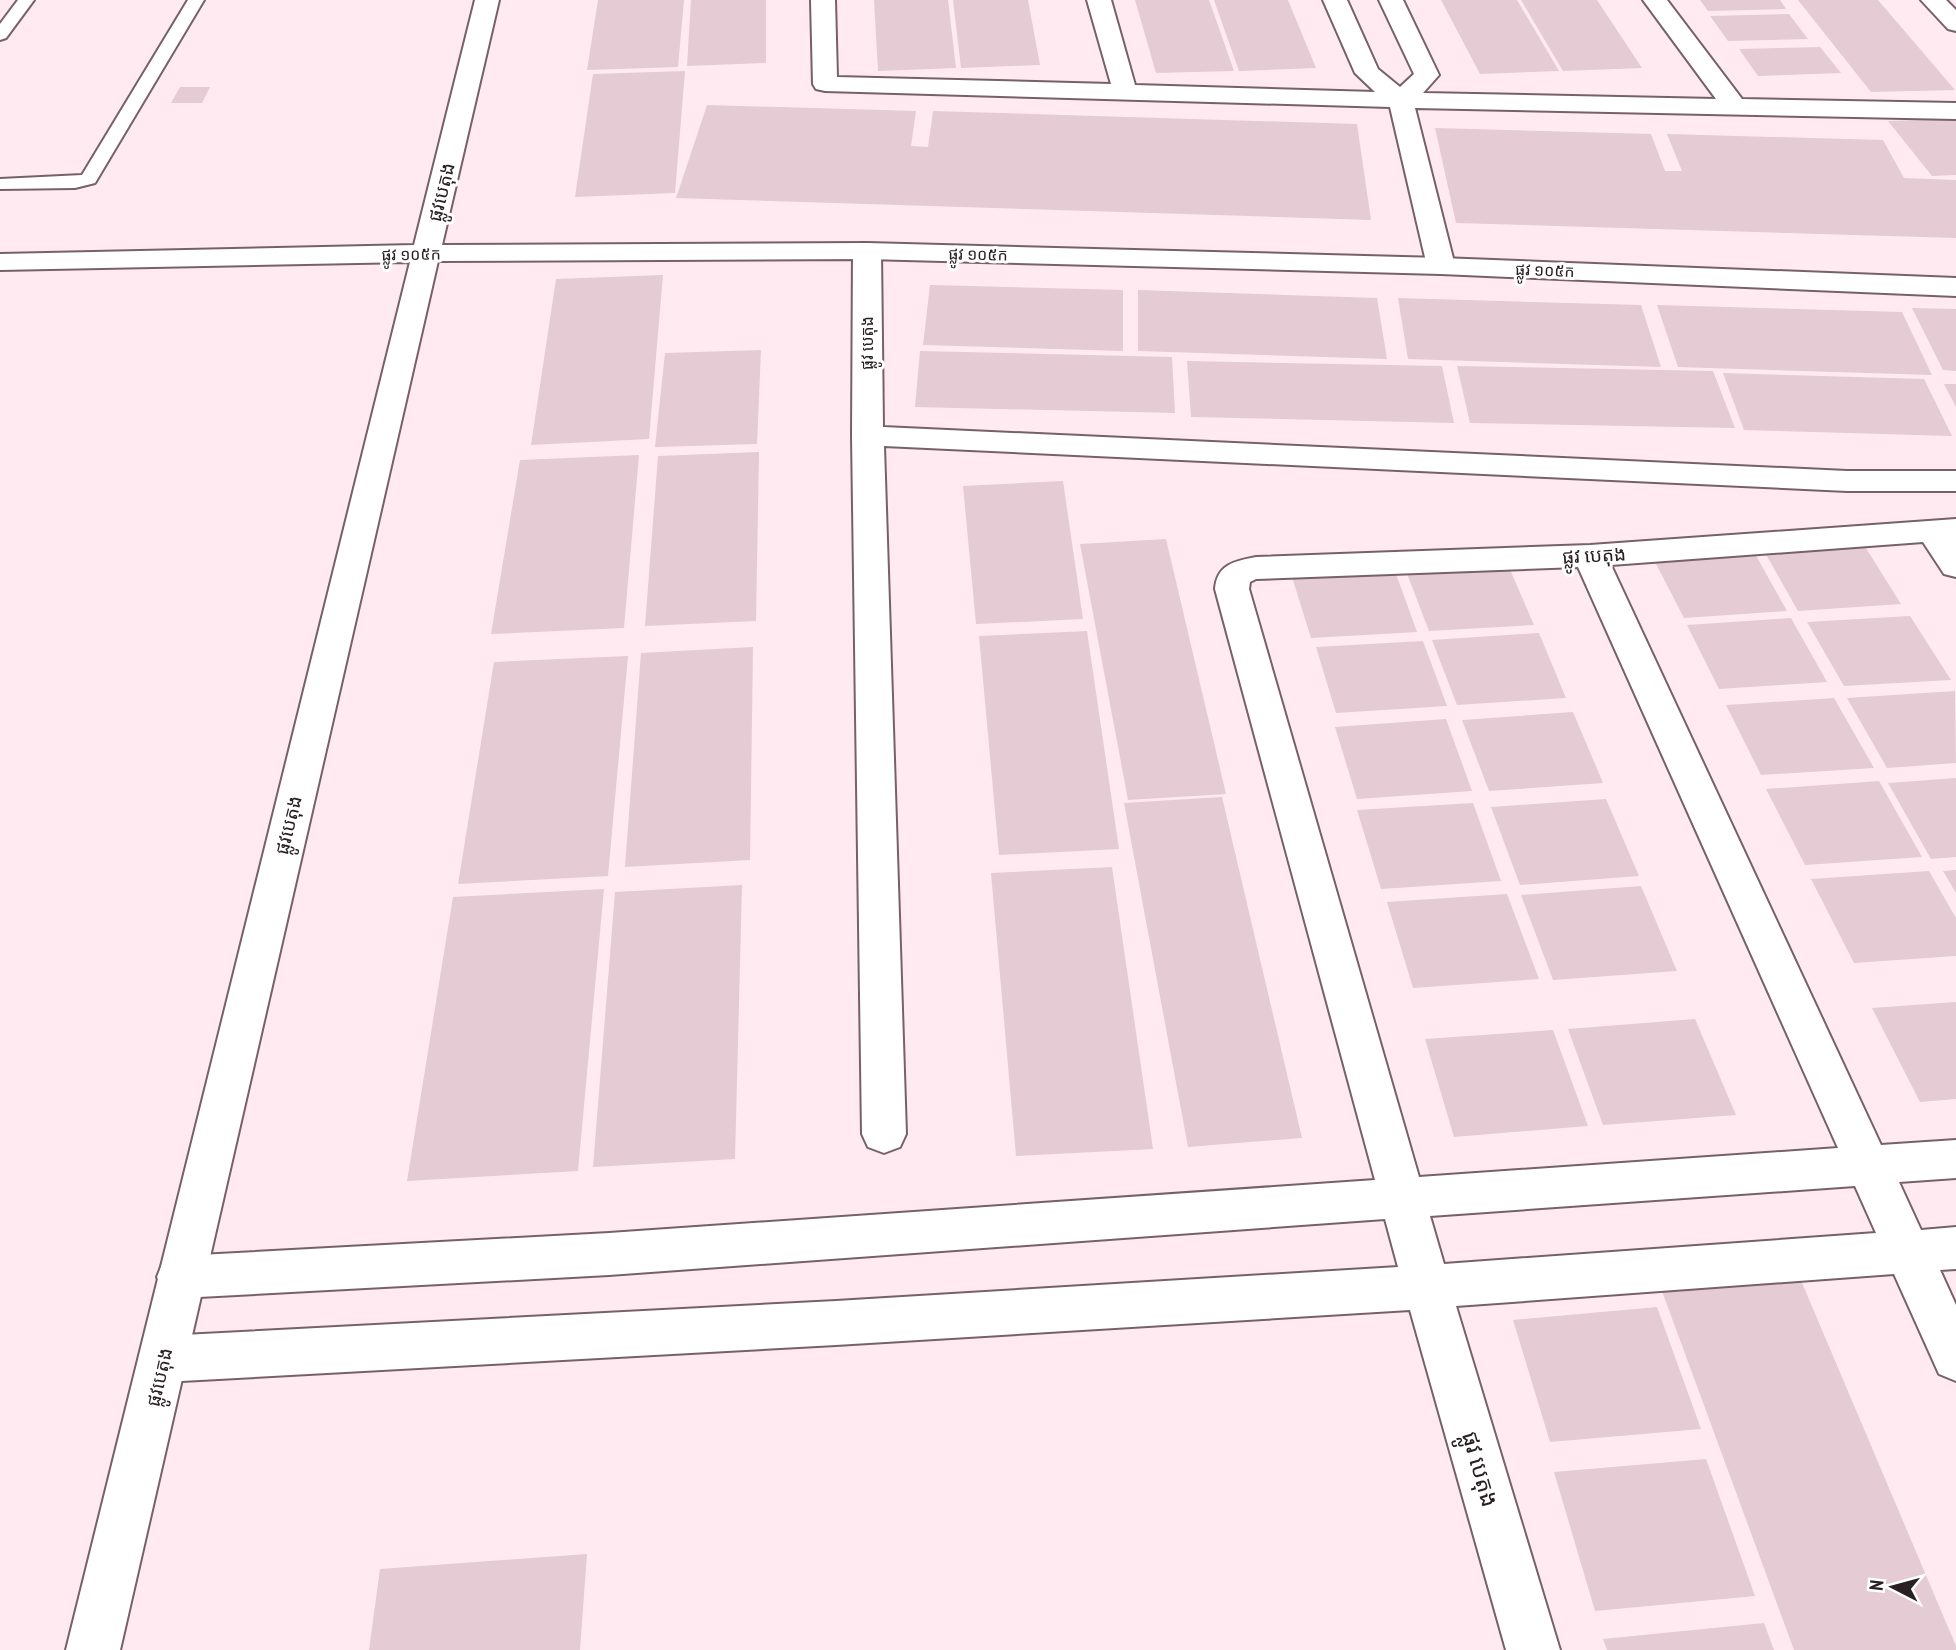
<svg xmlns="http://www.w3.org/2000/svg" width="1956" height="1650" viewBox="0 0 1956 1650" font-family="'PT Sans Narrow','Noto Sans Khmer',sans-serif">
<rect width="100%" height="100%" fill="#ffeaf2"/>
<!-- building -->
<g fill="#e4cbd4">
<path d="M598,0H684L678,67L587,70Z"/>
<path d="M691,0H766V63L687,66Z"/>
<path d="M874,0H948L956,68L878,71Z"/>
<path d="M953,0H1028L1040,65L961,68Z"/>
<path d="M1135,0H1209L1234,71L1156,73Z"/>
<path d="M1214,0H1288L1316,68L1239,71Z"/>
<path d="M1441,0H1517L1559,71L1480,74Z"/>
<path d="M1521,0H1597L1642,68L1563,71Z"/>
<path d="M1700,0H1780L1786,9L1708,11Z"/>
<path d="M1798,0H1878L1955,90L1871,92Z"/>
<path d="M1789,14L1808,39L1728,41L1710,16Z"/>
<path d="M1820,47L1841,73L1758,76L1739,49Z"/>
<path d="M685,71L675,193L575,197L593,74Z"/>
<path d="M180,87H210L202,103H171Z"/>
<path d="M707,105L916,111L911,146L928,147L933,111L1357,124L1371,220L676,198Z"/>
<path d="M1956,119V175L1932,176L1888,121Z"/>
<path d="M1435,128L1651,134L1665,171H1682L1667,134L1883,140L1904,178L1956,180V238L1456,223Z"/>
<path d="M663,275L649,439L531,445L556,279Z"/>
<path d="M930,285L1123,290V351L923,345Z"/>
<path d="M1138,290L1377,298L1387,359L1138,351Z"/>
<path d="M1398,298L1641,305L1661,367L1408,359Z"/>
<path d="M1657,305L1902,312L1932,375L1678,367Z"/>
<path d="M1912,308L1956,309V371L1943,370Z"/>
<path d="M761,350L757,444L655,447L665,353Z"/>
<path d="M920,351L1172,357L1175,413L915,407Z"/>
<path d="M1187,361L1442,366L1454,423L1191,417Z"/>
<path d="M1457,366L1713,371L1735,428L1470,423Z"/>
<path d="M1723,373L1924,379L1952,436L1744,430Z"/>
<path d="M1944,384H1956V407Z"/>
<path d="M759,452L756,621L645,626L658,456Z"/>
<path d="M639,455L624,628L491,634L520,460Z"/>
<path d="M1063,481L1083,619L976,624L963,486Z"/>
<path d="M1166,539L1226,794L1128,800L1080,544Z"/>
<path d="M1864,545L1901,604L1798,611L1764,551Z"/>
<path d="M1754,552L1787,611L1684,618L1653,558Z"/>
<path d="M1508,565L1534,625L1429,631L1406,571Z"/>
<path d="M1395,571L1417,632L1311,638L1292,577Z"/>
<path d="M1910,616L1951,680L1844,686L1807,622Z"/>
<path d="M1791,618L1827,682L1719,689L1687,625Z"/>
<path d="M1087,631L1119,849L999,855L979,636Z"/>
<path d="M1539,633L1566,698L1457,705L1432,640Z"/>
<path d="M1423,641L1447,706L1336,713L1316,647Z"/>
<path d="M753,647L750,860L625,867L641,653Z"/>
<path d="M628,656L608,876L458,884L494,662Z"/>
<path d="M1955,691L1956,763L1887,768L1847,698Z"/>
<path d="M1834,698L1874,768L1761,775L1726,705Z"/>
<path d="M1573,712L1603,783L1489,791L1462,720Z"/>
<path d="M1446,719L1472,791L1357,799L1335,727Z"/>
<path d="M1956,778V857L1931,859L1888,783Z"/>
<path d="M1879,781L1922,857L1805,865L1766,789Z"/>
<path d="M1222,797L1302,1138L1188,1147L1124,803Z"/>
<path d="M1606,799L1639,876L1520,885L1491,807Z"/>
<path d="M1473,803L1501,881L1381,889L1357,810Z"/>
<path d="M1112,867L1153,1149L1016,1156L991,873Z"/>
<path d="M1956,870V893L1943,871Z"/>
<path d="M1929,871L1956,918V956L1854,963L1811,879Z"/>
<path d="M742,885L735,1159L593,1167L615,892Z"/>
<path d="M1641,886L1677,971L1553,980L1521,895Z"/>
<path d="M604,889L578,1171L407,1181L453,897Z"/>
<path d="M1507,894L1539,979L1413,988L1387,902Z"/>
<path d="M1956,1002V1099L1920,1102L1872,1008Z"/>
<path d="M1695,1019L1736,1115L1603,1125L1568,1029Z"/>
<path d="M1553,1030L1588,1126L1454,1137L1425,1039Z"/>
<path d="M1797,1271L1956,1646V1650H1794L1659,1283Z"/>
<path d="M1657,1307L1701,1429L1550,1442L1513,1320Z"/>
<path d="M1706,1459L1755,1596L1595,1611L1554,1472Z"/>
<path d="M587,1554L580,1650H369L380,1569Z"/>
<path d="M1764,1623L1774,1650H1607L1603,1639Z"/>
</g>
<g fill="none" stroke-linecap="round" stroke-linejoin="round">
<defs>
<g id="service">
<path d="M18,0H34L6,38L0,40V24Z"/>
<path d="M188,0H204L95,183L75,188L0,189V179L82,175Z"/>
</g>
<g id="minor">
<path d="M811,0H835L837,77L1111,84L1087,0H1111L1135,85L1375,92L1355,73L1323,0H1347L1378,69L1400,87L1414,74L1379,0H1403L1439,75L1423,93L1716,99L1643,0H1667L1742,99L1956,103V119L1415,108L1455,266L1451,272L1441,274L1431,272L1427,266L1390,107L825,91L816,89L813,84Z"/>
<path d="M1921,0H1946L1956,10V31L1948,29Z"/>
<path d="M867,243L877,245L881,251L883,427L1847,471H1956V491H1847L884,446L906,1134L900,1147L884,1153L868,1147L862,1134L852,436L853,251L857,245Z"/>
<path d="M1956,519V577L1944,574L1923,542L1611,565L1881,1145L1956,1140V1178L1899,1182L1921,1230L1956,1227V1269L1940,1270L1956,1305V1381L1939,1374L1894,1274L1456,1306L1560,1650H1506L1410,1310L836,1345L163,1382L146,1375L139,1359L146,1343L163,1336L836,1301L1398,1267L1385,1219L609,1275L180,1298L163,1292L157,1277L163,1262L180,1256L609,1233L1375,1180L1215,589C1217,564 1235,561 1256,557L1590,545ZM1578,567L1838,1148L1419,1177L1249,589L1250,582L1256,579ZM1855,1186L1876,1233L1444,1264L1430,1216Z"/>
</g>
<path id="secondary" d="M475,0H499L442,245L867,243L1441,258L1956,278V296L1441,274L867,259L438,261L120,1650H66L410,262L0,270V254L414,245Z"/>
</defs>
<!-- service casing -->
<use href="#service" stroke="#776169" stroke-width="4"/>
<!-- minor casing -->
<use href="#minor" stroke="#776169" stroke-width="4"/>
<!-- secondary casing -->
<use href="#secondary" stroke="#776169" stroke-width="4"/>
<!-- service -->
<use href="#service" fill="#fff" fill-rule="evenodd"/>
<!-- minor -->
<use href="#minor" fill="#fff" fill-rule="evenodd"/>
<!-- secondary -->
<use href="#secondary" fill="#fff" fill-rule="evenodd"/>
</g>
<g text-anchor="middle" stroke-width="6" stroke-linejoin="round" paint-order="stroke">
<!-- far-street labels -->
<g font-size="16" fill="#292024" stroke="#fff">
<text transform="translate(411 254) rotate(-1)" y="6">ផ្លូវ ១០៥ក</text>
<text transform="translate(978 254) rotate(1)" y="6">ផ្លូវ ១០៥ក</text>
<text transform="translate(1545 270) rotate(2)" y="6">ផ្លូវ ១០៥ក</text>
<text transform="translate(867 343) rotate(-90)" y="6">ផ្លូវ បេតុង</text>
</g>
<!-- street labels -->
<g font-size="19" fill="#292024" stroke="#fff">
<text transform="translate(441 192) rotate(-76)" y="7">ផ្លូវបេតុង</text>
<text transform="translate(1594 555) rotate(-3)" y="7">ផ្លូវ បេតុង</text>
<text transform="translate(288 825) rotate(-76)" y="7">ផ្លូវបេតុង</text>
<text transform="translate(159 1377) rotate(-77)" y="7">ផ្លូវបេតុង</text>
</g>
<!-- near-street labels -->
<g font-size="23" fill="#292024" stroke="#fff">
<text transform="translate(1480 1469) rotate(74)" y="8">ផ្លូវ បេតុង</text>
</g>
</g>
<!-- north arrow -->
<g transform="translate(1893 1587) rotate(276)" stroke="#ffffff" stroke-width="5" paint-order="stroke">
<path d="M0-5L12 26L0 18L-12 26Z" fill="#292024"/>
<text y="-10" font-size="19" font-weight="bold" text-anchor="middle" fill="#292024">N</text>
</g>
</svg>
